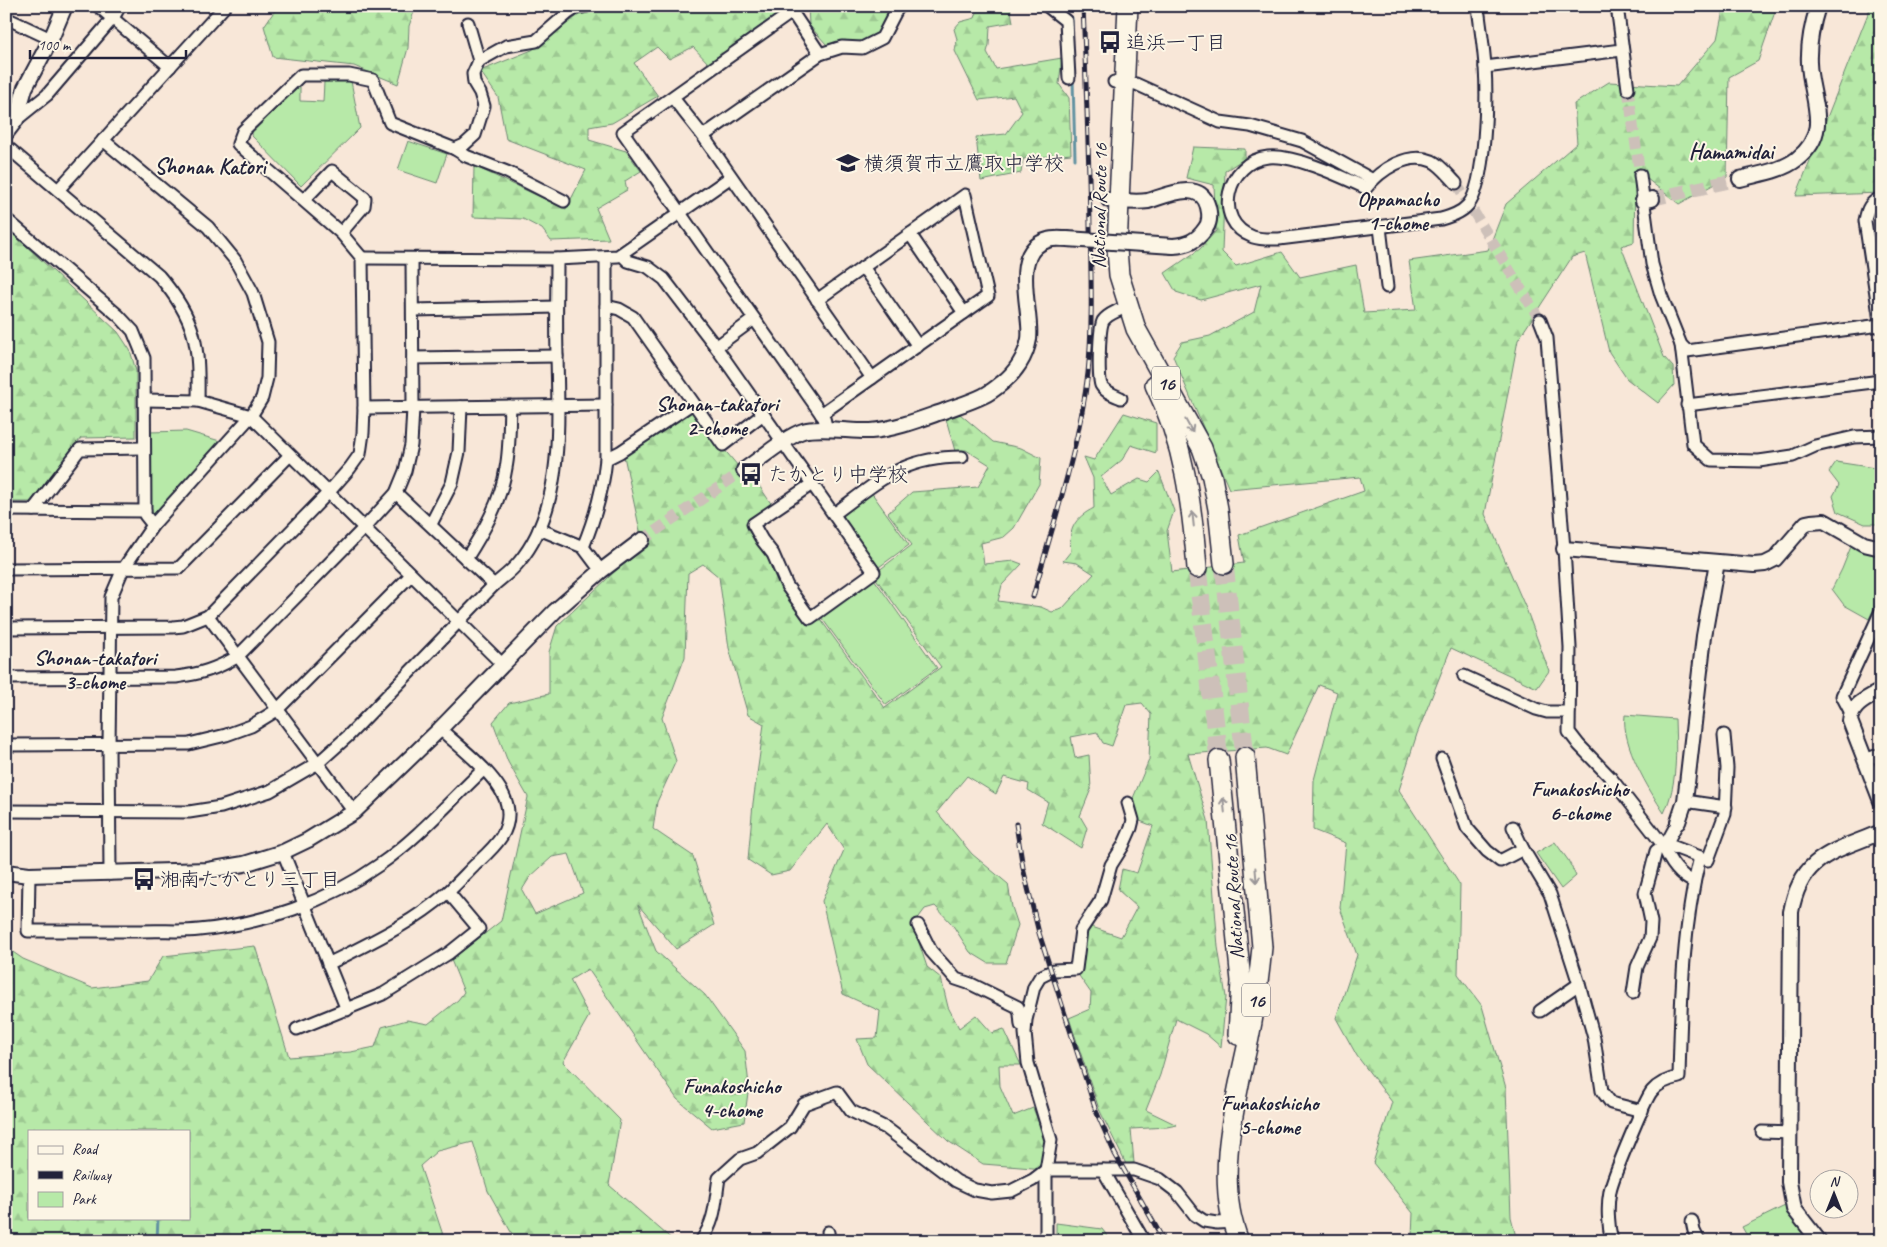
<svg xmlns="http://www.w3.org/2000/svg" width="1887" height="1247" viewBox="0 0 1887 1247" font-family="Caveat,'Klee One',sans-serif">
<defs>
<pattern id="forest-firs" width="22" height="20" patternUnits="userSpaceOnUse" patternTransform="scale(1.25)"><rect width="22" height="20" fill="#b7e9a8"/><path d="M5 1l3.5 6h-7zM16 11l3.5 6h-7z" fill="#9dc892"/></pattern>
</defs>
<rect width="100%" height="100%" fill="#f8e7d8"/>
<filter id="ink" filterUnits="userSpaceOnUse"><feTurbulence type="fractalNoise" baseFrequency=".02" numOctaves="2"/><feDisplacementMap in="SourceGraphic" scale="10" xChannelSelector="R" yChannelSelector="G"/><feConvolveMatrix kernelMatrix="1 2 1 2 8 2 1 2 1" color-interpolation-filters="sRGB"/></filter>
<g filter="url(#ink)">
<!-- green -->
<g fill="#b7e9a8" stroke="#6c8672">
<path d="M351,81L360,128L301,186L252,136L254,122L300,83V101L323,102L324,82Z"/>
<path d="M408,141L447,154L437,183L398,170Z"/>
<path d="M186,431L220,441L158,513L153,514L149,511V432Z"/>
<path d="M1836,462L1875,468L1881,471V521L1878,524H1865L1838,512L1833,496L1839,485L1829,472Z"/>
<path d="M871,492L909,545L879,567L841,514Z"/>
<path d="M1852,544L1881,554V593L1869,619L1844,605L1832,589L1842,569Z"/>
<path d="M874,579L937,668L886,705L821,617Z"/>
<path d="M1625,715L1675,719C1676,751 1678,784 1664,813C1649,790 1621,744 1625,715Z"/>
<path d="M1555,842L1568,860L1576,876L1561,889L1536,853Z"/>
<path d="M1787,1205L1801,1230L1809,1241H1750L1742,1227Z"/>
<path d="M1056,1223L1102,1229L1111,1241H1056Z"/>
</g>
<!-- forest -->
<g fill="url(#forest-firs)" stroke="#6c8672" fill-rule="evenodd">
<path d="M278,6H416L409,26L408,48L398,84L354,66L273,57L264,26Z"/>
<path d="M617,6H791L709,64L693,47L669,59L657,47L634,63L658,96L612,123L589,127V140L626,151L641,171L625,181L627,190L596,208L609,239L551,241L542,229L523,219L473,217L474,166L566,209L586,170L506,139L498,97L480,71L532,50L580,14Z"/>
<path d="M808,6H893L879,34L861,42H843L827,45L809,25Z"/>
<path d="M979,6H1010L1013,22L990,26L989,45L987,52L996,69L1062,58L1059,84L1069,98L1071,154L1023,159L1021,173L981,181L976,137L1006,134L1022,112L1014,96L979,100L955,51L957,39L954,29L960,22L975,18Z"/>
<path d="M1724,6H1777L1758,61L1729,77L1727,177L1679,204L1642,175L1635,179L1634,242L1621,246L1664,357L1673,367L1674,385L1658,403L1627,379L1609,352L1585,253L1572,257L1518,340L1485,514L1527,611L1549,671L1537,688L1451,648L1417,734L1399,790L1460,885L1458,974L1482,1006L1506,1088L1511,1217L1517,1241H1406L1412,1236L1413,1213L1373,1163L1392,1102L1357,1056L1336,1018L1357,955L1340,908L1346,843L1313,830L1314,780L1337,692L1319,685L1286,755L1267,748L1188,754L1208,820L1218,947L1226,997L1221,1047L1206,1034L1176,1019L1160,1075L1146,1110L1177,1125L1167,1127L1131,1129L1134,1163L1126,1164L1099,1109L1069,1018L1090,1009L1091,993L1077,973L1083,934L1089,926L1121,937L1137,907L1118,890L1122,869L1137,873L1153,826L1135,819L1131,803L1149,760L1151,714L1142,703L1126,705L1112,746L1103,743L1097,732L1071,737L1075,758L1089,755L1091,789L1080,816L1087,828L1081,848L1042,823L1048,802L1028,790L1029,784L1004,777L996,794L967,776L937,812L972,854L1008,884L1012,907L1018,925L1006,963H988L970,952L952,924L935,906L925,909L913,925L927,967L941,978L948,1007L959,1028L976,1015L992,1033L1004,1029L1021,1065H999L1000,1086L1013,1116L1033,1108L1045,1138V1169L983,1164L948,1141L867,1064L857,1039L877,1038L880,1011L843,994L822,901L844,850L827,824L790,871L771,875L748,860L753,803L764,724L748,715L729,648L719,577L703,564L688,573L685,657L662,718L676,761L657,802L653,829L693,856L714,925L676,949L638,905L656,951L705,995L745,1051L749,1085L744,1122L712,1128L677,1099L588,969L570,980L589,1016L563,1062L620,1120L609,1185L674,1241H516L488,1191L473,1142L437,1151L420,1166L445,1241H6V944L7,948L23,959L92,988L148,981L163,956L255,946L289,1057L351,1052L375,1047L382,1027L407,1020L428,1024L458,1000L464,992L451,960L501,921L528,797L508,762L493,722L509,703L549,694V652L557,626L643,545L624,456L692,411L743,472L752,475L772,505L747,524L802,614L809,623L818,616L885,708L941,667L874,576L878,571L912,545L888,513L912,492L978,487L990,465L966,450L955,451L946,419L960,414L993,442L1021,448L1041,458L1039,484L1014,528L1004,537L981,543L984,564L1014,561L1022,564L1002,585L998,601L1041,607L1052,612L1062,609L1094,574L1077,563L1063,561L1071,551C1068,530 1074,518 1094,508L1093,478L1084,457L1094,460L1124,413L1156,423V453L1131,445L1122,460L1101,477L1111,495L1139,479L1149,482L1159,472L1174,511L1167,531L1172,572L1244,563L1239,535L1364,491L1360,477L1229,489L1173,356L1182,342L1210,336L1254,312L1261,284L1201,300L1176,292L1165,273L1200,249L1216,231L1214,185L1186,178L1193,147L1245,149V158L1225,171L1222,252L1236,266L1282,252L1300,277L1356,265L1364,313L1416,310L1409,261L1488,250L1506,204L1577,143L1574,104L1609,82L1677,86L1717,39ZM569,854L583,893L535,914L522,890L530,877L552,857ZM29,1131H189V1218H29Z"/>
<path d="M1871,6H1881V193L1796,196Z"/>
<path d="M6,227L118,332L130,350L136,371V437L81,438L30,502H6V269L11,261L6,258Z"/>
</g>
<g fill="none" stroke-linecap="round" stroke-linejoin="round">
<!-- stream -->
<g stroke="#6292a1" stroke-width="3">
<path d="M1063,12L1072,18V38"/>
<path d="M1073,79L1075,159"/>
<path d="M157,1241L158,1218"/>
</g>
<!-- minor-tunnel -->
<g stroke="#cdc0b9" stroke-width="11" stroke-dasharray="11 5.5" stroke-linecap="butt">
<path d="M1628,89L1640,175"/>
<path d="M1456,183L1540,320"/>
<path d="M642,540L744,470"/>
</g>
<!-- tertiary-tunnel -->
<path stroke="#cdc0b9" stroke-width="14" stroke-dasharray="14 7" stroke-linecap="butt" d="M1652,199L1740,179"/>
<!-- trunk-tunnel -->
<g stroke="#cdc0b9" stroke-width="19" stroke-dasharray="19 9" stroke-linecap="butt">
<path d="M1224,564L1245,757"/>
<path d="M1197,568L1219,760"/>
</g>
<defs>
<g id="minor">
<path d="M98,6L170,67"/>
<path d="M1047,6L1066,21L1069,78"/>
<path d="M1617,6L1628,89"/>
<path d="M6,18L51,39"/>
<path d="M468,23L479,61"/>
<path d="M820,54L792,12L623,132L824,418L827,430"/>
<path d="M1485,67L1622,50"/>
<path d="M1114,82L1136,84L1220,122L1250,126L1302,141L1373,180"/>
<path d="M673,98L703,136L872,378"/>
<path d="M16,120L47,95L113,18L120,6"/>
<path d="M703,136L820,54L842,47L862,48L882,38L897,9L901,6"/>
<path d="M103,140L208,227L235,260L253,293L268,342L267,378L262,398L251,416L153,525L123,569L111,597L109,745L110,874"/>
<path d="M6,146L159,276C197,320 199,345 198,401"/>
<path d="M455,149L466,156L507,172L564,201"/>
<path d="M1640,175L1652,264L1661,295L1681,345L1687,351L1880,325"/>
<path d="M1456,183C1449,176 1441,165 1432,161C1408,151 1380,170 1366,188C1342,177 1294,154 1268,157C1227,161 1211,222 1253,237C1262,240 1270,239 1279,239L1441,219C1451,216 1461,213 1468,205C1486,184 1487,96 1485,67C1484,47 1480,26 1478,6"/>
<path d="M58,190L225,6"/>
<path d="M1881,198C1870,202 1867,209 1865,221L1881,328"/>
<path d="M304,200L332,171L365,198L364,206L341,233"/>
<path d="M6,219L119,316L133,331L144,358L145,515L153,525"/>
<path d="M1380,227L1387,287"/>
<path d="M910,234L964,313"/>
<path d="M621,254L628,261L648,267L664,279L716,347L874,572L810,618L787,586L773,554L762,540L753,524L812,484"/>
<path d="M362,258L557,259L618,256L731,177"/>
<path d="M863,267L918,346"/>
<path d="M817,300L965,195L988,296L821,414"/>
<path d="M606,306L619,309L633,317L723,445L762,415"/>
<path d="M413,310L556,307"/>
<path d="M1119,310C1113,313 1107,315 1103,321C1099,329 1098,376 1101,385C1105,392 1114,395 1121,398"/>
<path d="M1540,320L1547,338L1564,549L1570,647L1569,732L1579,745L1610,777L1663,845C1669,861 1678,875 1694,882"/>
<path d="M1681,345L1693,444L1711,460L1759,461L1793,456L1815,446L1854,437L1881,436"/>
<path d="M716,347L754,319"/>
<path d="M413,358L557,356"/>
<path d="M145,400L198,401L251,416L502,664"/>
<path d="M1687,405L1881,381"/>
<path d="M364,408L606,405"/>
<path d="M606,459L620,452L693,403"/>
<path d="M396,493L494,585"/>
<path d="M6,510L145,511"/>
<path d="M33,510L80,449L144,448"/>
<path d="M834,514C879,481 902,457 962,457"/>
<path d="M431,524L452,483L459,452L461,407"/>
<path d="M539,529L583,547L601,571"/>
<path d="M583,547C595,518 603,490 606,459V258"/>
<path d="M466,559C484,531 501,501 506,468C510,448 509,426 510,406"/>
<path d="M6,569L179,568L289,456"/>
<path d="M208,616L354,812"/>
<path d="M6,628L173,627L183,626L208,616L328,493L350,468L360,454L363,433L364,408L362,258L341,233L238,144L243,131L301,75H349L373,80L390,123L455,149L464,145L475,135L484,106L480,93L474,83L473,74L479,61L506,46L536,41L567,14L576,8L587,6"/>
<path d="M1464,676L1536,709L1547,712H1569"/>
<path d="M6,678L176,677C200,674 216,669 237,657L364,528L396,493L405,471L411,445L413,408L412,259"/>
<path d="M1851,713L1842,696L1881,611"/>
<path d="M6,745L189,744L226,735L251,726L277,710L411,575"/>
<path d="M1442,759L1467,828L1487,851L1500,861L1523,849"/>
<path d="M1865,760L1881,754"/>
<path d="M1685,801L1726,807"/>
<path d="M6,811L189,812L221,807L270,791L318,763L347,737L494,585C502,578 512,571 519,562C565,507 558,421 557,354C556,322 557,291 557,259"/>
<path d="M1513,827L1523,849L1550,894L1579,984L1594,1038L1602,1091L1611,1103L1642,1111"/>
<path d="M1666,844L1708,860L1725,814L1727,768L1724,735"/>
<path d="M283,852L347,1010"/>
<path d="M29,875L28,931C66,931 104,931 142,931C161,930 180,932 199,930C263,924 327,902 379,865C417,839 450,801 483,770"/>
<path d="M918,925L931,951L956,979L971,984L1018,1007L1020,1014L1021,1025"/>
<path d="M328,964C370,943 413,923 448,892C458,883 466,874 475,865C493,848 513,832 507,805C501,778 461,748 440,729"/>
<path d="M1633,993L1637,967L1650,938L1651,922L1645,893L1650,875L1656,851L1666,844L1678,822"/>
<path d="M1540,1011L1579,984"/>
<path d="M297,1029L383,994L449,953L479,929L448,892"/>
<path d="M1762,1132L1790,1133"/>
<path d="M1103,1170L1144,1241"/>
<path d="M1692,1221L1694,1231L1699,1241"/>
<path d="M828,1232L829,1241"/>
<path d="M701,1241C716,1220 715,1202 719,1178L740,1159L757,1153L790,1127L804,1104L837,1092L851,1111L886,1128L956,1181L975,1190L992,1193L1011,1191L1033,1180L1046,1170H1134L1160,1179L1177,1192L1195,1215L1204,1221L1217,1223L1234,1222"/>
<path d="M1046,1241V1170L1051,1140L1028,1063L1025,1033L1026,1020L1034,987L1040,977L1054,970L1076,969L1081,930L1101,900L1111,865L1123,846L1131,828L1133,820L1128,803"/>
<path d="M1612,1241C1608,1226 1607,1206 1610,1191C1612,1179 1645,1099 1652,1091C1659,1083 1669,1079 1679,1077C1681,1003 1682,929 1700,857"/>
</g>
<g id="tertiary">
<path d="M6,133L16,120L25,88L51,39L65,6"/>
<path d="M1740,179C1758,174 1782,171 1797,159C1833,131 1810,98 1809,63C1808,43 1812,25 1818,6"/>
<path d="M1109,200C1121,201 1135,203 1148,201C1165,196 1201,178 1208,207C1210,215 1210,223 1205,229C1197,241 1187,245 1173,246"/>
<path d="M1643,201L1652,199"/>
<path d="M744,470C759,460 787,436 803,431C818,426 854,432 871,431C896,429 921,419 944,411C957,406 971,402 983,396C990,393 996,388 1002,383C1015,373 1026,357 1029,339C1033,312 1008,251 1048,240C1053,238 1061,239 1067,239"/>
<path d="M1564,549L1754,565L1765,564L1775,559L1806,523L1811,522L1824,521L1864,544L1881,548"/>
<path d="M1881,691C1868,698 1851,705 1850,721L1881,801"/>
<path d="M1678,822L1685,801L1704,636L1717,562"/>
<path d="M6,872L29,875L208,870L244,864L283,852L308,840L354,812L440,729L555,611L601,571L642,540"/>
<path d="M1819,1241L1794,1209L1789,1182L1791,912C1801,855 1834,852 1881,832"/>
</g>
<g id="trunk">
<path d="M1128,6L1119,201L1117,249L1119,275L1136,329L1202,448L1212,477L1218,509L1224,564"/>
<path d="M1155,385C1184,443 1192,504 1197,568"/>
<path d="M1219,760L1241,981L1238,1035"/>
<path d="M1239,1241C1213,1179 1236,1100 1249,1038C1255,1008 1259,978 1262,947L1245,757"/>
</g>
</defs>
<!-- minor casing -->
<use href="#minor" stroke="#22223b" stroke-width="15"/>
<!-- tertiary casing -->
<use href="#tertiary" stroke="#22223b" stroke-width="18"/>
<!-- trunk casing -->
<use href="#trunk" stroke="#22223b" stroke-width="22"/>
<!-- minor -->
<use href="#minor" stroke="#fcf5e5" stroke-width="11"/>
<!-- tertiary -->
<use href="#tertiary" stroke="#fcf5e5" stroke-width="14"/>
<!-- trunk -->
<use href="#trunk" stroke="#fcf5e5" stroke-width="19"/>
<defs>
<g id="rail">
<path d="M1033,597C1053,523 1079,449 1088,373C1093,324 1091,275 1090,226C1089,152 1086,79 1083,6"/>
<path d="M1016,824L1023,868L1039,933L1096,1111L1115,1154L1164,1241"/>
</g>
</defs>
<!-- rail casing -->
<use href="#rail" stroke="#22223b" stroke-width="5"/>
<!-- rail -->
<use href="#rail" stroke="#fcf5e5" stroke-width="3" stroke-dasharray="9" stroke-linecap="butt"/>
<defs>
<path id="tertiary-bridge" d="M1067,239L1173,246"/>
</defs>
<!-- tertiary-bridge casing -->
<use href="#tertiary-bridge" stroke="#22223b" stroke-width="18" stroke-linecap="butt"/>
<!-- tertiary-bridge -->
<use href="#tertiary-bridge" stroke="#fcf5e5" stroke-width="14"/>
</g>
<!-- one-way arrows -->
<defs><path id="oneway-shaft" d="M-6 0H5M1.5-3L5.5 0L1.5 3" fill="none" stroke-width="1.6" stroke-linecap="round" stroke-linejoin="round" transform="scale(1.25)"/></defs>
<g stroke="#9a9698">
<use href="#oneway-shaft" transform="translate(1189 426) rotate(61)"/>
<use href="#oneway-shaft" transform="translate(1193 519) rotate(-96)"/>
<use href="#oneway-shaft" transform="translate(1224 805) rotate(-96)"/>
<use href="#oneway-shaft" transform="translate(1256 875) rotate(85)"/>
</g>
</g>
<!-- icons -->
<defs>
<symbol id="bus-bare" viewBox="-9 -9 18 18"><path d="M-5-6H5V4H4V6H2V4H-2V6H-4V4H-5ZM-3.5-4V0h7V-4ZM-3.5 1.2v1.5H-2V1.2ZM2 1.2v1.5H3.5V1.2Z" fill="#22223b" stroke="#fcf5e5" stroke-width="2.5" paint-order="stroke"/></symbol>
<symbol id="school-bare" viewBox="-9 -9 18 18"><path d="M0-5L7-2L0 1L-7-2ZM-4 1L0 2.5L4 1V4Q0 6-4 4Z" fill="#22223b" stroke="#fcf5e5" stroke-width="2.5" paint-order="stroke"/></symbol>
</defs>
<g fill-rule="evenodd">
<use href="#bus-bare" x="1094" y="26" width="32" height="32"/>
<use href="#school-bare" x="832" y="147" width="32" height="32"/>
<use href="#bus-bare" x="735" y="458" width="32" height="32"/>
<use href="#bus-bare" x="128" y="863" width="32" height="32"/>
</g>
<g text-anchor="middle" stroke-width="4" stroke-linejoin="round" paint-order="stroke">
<!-- shield labels -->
<g fill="#fcf5e5" stroke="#63616e" stroke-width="1">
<rect x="1152" y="366.5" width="28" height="33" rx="4"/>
<rect x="1242" y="983.5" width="28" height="33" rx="4"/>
</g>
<g font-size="19" font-weight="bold" fill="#22223b">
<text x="1166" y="390">16</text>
<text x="1256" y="1007">16</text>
</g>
<!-- poi labels -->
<g font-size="20" fill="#22223b" stroke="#fcf5e5" text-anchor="start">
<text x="1126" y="49">追浜一丁目</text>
<text x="864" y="170">横須賀市立鷹取中学校</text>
<text x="768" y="481">たかとり中学校</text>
<text x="160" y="886">湘南たかとり三丁目</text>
</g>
<!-- street labels -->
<g font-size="20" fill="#22223b" stroke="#fcf5e5">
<text transform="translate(1099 206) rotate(-89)" y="7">National Route 16</text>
<text transform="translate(1233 897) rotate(-93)" y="7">National Route 16</text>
</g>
<!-- neighbourhood labels -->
<g font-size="21" font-weight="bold" fill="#22223b" stroke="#fcf5e5">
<text x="1398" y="206">Oppamacho<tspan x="1398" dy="24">1-chome</tspan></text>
<text x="717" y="411">Shonan-takatori<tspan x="717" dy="24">2-chome</tspan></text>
<text x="95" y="665">Shonan-takatori<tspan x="95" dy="24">3-chome</tspan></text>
<text x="1580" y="796">Funakoshicho<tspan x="1580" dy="24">6-chome</tspan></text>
<text x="732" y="1093">Funakoshicho<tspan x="732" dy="24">4-chome</tspan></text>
<text x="1270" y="1110">Funakoshicho<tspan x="1270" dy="24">5-chome</tspan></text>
</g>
<!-- quarter labels -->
<g font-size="22" font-weight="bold" fill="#22223b" stroke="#fcf5e5">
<text x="1731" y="159">Hamamidai</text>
<text x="210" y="174">Shonan Katori</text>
</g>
</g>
<!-- margin -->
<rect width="1887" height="1247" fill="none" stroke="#fcf5e5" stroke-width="25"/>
<rect x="12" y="12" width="1862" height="1222" fill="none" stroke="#22223b" stroke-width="2" filter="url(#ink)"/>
<!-- legend -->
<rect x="28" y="1130" width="162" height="90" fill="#fcf5e5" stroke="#a5a1a1"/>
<rect x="38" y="1146" width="25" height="8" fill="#fcf5e5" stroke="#a5a1a1"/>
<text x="72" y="1154" font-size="15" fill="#22223b">Road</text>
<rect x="38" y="1171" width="25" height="8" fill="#22223b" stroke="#a5a1a1"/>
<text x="72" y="1180" font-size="15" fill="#22223b">Railway</text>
<rect x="38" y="1192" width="25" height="15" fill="#b7e9a8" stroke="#a5a1a1"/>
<text x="72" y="1204" font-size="15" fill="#22223b">Park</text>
<!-- north arrow -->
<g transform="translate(1834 1194)"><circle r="24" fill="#fcf5e5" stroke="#a5a1a1"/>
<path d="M0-4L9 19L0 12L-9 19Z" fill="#22223b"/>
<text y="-8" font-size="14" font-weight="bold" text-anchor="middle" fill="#22223b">N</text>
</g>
<!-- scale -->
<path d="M30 50v8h156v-8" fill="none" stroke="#22223b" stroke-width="2.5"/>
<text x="38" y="50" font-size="15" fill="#22223b" stroke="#fcf5e5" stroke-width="4" paint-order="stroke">100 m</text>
</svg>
